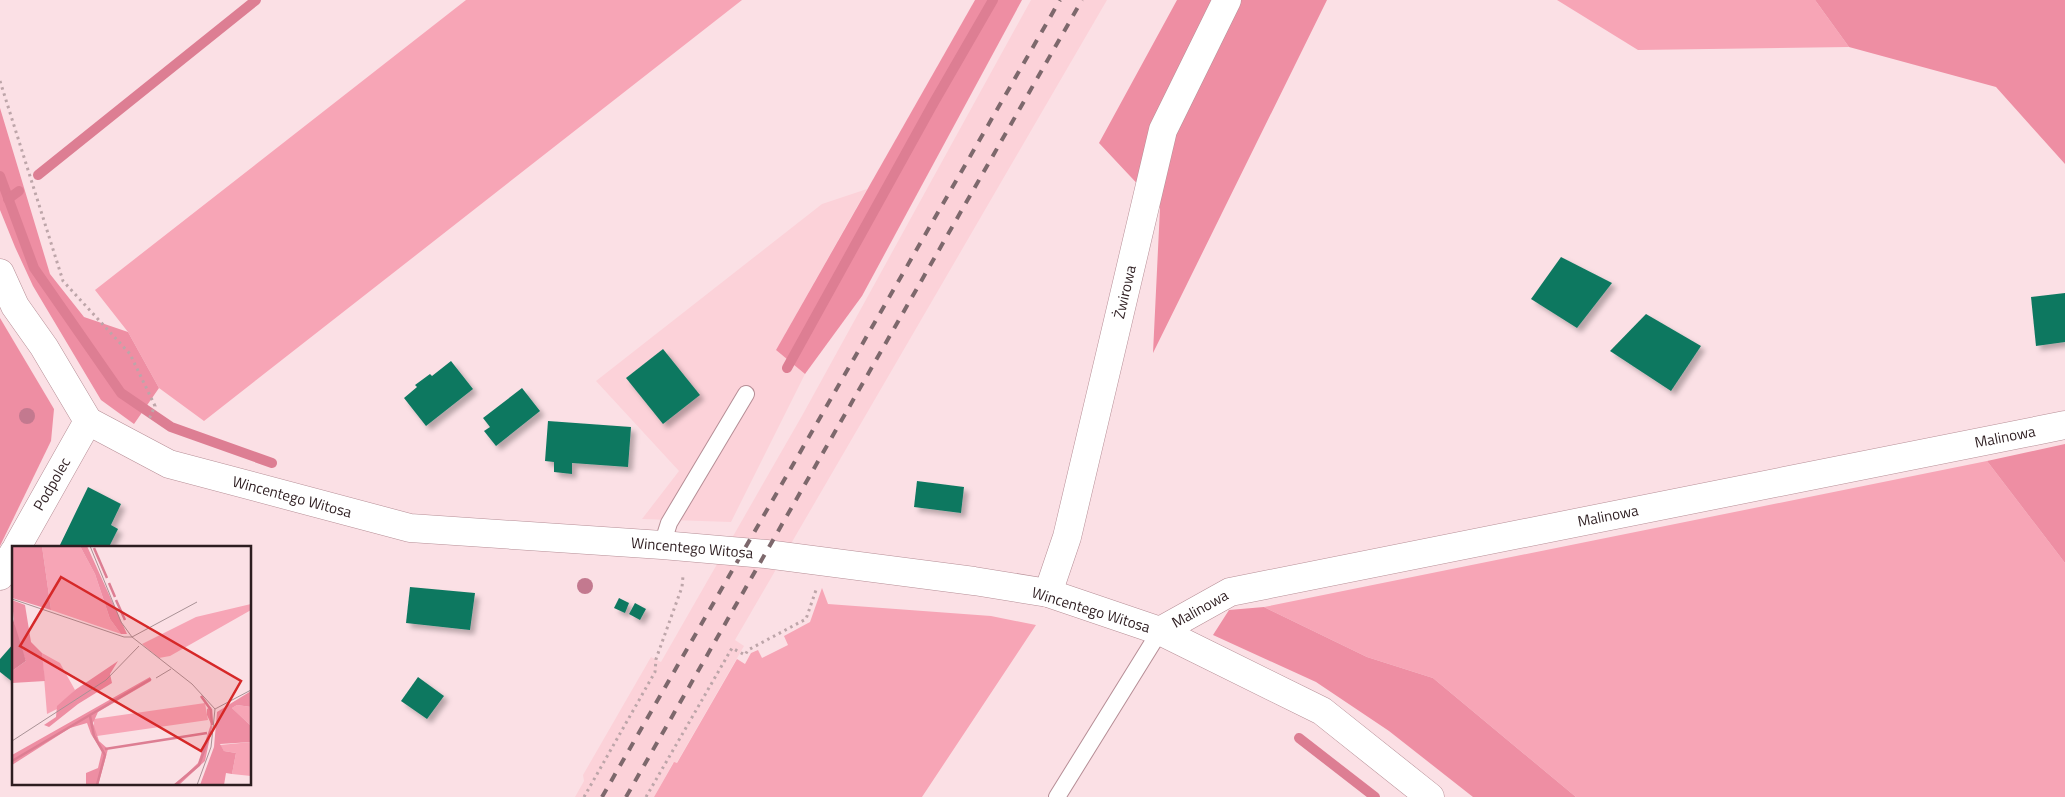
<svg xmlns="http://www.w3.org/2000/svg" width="2065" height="797" viewBox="0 0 2065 797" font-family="'Titillium Web',sans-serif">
<defs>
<filter id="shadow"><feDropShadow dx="4.5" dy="4.5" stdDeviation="2.5" flood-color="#0004"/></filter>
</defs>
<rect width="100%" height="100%" fill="#fbe0e5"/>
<!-- built -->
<g fill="#fcd2d9">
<path d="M1031,0H1107L735,640L744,646L676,764L673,763L654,797H575L584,781L583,775L651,657L661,662L803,414Z"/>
<path d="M867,189L776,350L805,374L731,522L642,519L679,471L596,381L822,204Z"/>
</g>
<!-- green -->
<g fill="#f7a5b6">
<path d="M466,0H742L204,421L159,388L128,332L95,290Z"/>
<path d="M1557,0H1815L1849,47L1638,50Z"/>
<path d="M1987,461L2065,563V797H1576L1433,678L1367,657L1264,607Z"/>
<path d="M822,588L828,604L991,616L1036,625L922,797H654L674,762L677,763L737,659L745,664L751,653L758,650L762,658L788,645L784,636L810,622Z"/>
</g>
<!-- forest -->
<g fill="#ee8ea3">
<path d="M975,0H1022L862,296L805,374L776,350Z"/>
<path d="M1177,0H1327L1153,353L1160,208L1099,143Z"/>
<path d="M1815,0H2065V164L1996,87L1849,47Z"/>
<path d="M0,108L50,274L84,317L128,332L159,388L134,424L101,400L33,286L15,247L0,210Z"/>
<path d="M0,318L54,409L51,441L0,546Z"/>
<path d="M2065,444V563L1987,461Z"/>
<path d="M1264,607L1367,657L1433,678L1576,797H1473L1389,731L1316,682L1213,635L1229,610Z"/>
</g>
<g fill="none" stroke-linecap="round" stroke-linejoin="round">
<!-- stream -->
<g stroke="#dd7e93" stroke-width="10">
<path d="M38,175L256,0"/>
<path d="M0,176L34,268L121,393L171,427L272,463"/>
<path d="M8,199L19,191"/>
<path d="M787,368L933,104L993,0"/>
<path d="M1299,738L1375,797"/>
</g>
</g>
<!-- building -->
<g fill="#107861" filter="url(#shadow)">
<path d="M1561,257L1612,283L1577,328L1531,299Z"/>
<path d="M2065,293V342L2036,346L2031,297Z"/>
<path d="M1646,314L1701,346L1671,391L1610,351Z"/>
<path d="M663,349L700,395L663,424L626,378Z"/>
<path d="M451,361L473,389L426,426L404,398L417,387L415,385L430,374L432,376Z"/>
<path d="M522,388L540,411L496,446L484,431L490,427L483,418Z"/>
<path d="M548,421L631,427L628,467L572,463V474L554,472V462L545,461Z"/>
<path d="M917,481L964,487L961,513L914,507Z"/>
<path d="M88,487L121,504L111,525L118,529L109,547H59Z"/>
<path d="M410,587L475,593L470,630L406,623Z"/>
<path d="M619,598L629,603L625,613L614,608Z"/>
<path d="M635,603L646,609L640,620L629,614Z"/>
<path d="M14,643V683L0,672V659Z"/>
<path d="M418,677L444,696L427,719L401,701Z"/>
</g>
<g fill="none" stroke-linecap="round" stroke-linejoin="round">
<defs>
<g id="lane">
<path d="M662,545L669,523L746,394"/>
<path d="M1057,797L1160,631"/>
</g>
<g id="street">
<path d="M17,547L88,421"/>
<path d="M0,576L14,552"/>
<path d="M1048,593L1067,537L1163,130L1227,0"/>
<path d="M1160,631L1230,592L2065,425"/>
</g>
<path id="secondary" d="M0,273L15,306L44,347L88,421L169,464L410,528L662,545L766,554L974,581L1048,593L1160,631L1322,711L1430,797"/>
</defs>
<!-- lane casing -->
<use href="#lane" stroke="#b68e96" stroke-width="18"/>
<!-- street casing -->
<use href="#street" stroke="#b68e96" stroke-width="29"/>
<!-- secondary casing -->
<use href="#secondary" stroke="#b68e96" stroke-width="29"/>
<!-- path -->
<g stroke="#bda5a9" stroke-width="3" stroke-dasharray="2.5 4" stroke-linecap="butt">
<path d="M0,81L63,281L130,354L155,406L149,419"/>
<path d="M584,797L655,672L656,659L682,587L683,576"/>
<path d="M646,797L732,648L745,655L748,650L806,619L816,590"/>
</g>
<!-- lane -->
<use href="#lane" stroke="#fff" stroke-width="16"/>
<!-- street -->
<use href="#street" stroke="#fff" stroke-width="28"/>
<!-- secondary -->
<use href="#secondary" stroke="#fff" stroke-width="28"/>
<!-- rail -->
<g stroke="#7d686c" stroke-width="4" stroke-dasharray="9 9" stroke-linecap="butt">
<path d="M602,797L1060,0"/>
<path d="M626,797L1082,0"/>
</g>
</g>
<!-- trees -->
<g fill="#c3798f">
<circle cx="27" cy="416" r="8"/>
<circle cx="585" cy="586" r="8"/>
</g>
<g text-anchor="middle" stroke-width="5" stroke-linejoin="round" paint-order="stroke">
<!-- street labels -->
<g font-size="15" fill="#2d1d20" stroke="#fff">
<text transform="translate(1125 292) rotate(-77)" y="5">Żwirowa</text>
<text transform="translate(2005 437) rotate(-11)" y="5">Malinowa</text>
<text transform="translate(52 484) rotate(-60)" y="5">Podpolec</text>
<text transform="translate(292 497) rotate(15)" y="5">Wincentego Witosa</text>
<text transform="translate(1608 516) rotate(-11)" y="5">Malinowa</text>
<text transform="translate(692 548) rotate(5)" y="5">Wincentego Witosa</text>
<text transform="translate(1200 609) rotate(-29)" y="5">Malinowa</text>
<text transform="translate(1091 610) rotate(17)" y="5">Wincentego Witosa</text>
</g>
</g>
<!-- overview -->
<g transform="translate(12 546)">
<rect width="239" height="239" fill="#fbe0e5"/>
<path d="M30,0H68L83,28L98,73L109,88L39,64ZM239,58V64L158,110L147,112L130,98L184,71ZM30,107L48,117L63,144L45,163L35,168ZM193,157L196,174L85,190L82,185V173ZM225,159L239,161V180L220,162ZM239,196V230L220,228L224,207L212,205L208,199Z" fill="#f7a5b6"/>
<path d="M0,0H30L39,64L0,52ZM68,0H75L115,88H109L98,73L83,28ZM0,54L13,59L19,96L30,107L33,135L0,137V125L14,115L3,87ZM106,115L98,128L100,137L66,158L37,181L32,179L44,171L45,160L63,144ZM138,131L139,135L86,166L81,177L87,195L96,203L86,239H74V227L86,222L90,205L79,188L75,177L58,182L0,219V209ZM239,145V161L225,159L220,162L239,180V196L208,198L212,205L224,207L220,228L214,227L212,239H188L202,201L205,166ZM199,161L200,182L193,215L167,239H163L186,217L199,178L195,169V163Z" fill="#ee8ea3"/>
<path d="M0,70L14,115L0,125Z" fill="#dd7e93"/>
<path fill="none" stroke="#dd7e93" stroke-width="2.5" d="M82,2L95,32M97,37L103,51M104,54L113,74M189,150L199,164L200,179M78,170L82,190L93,209L85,239M93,203L195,187M0,215L139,133M163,239L187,219L199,185"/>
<path fill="none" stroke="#a99296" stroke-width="1" d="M78,0L109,76L120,91L180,138L203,163L199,201L185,239M0,53L112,91H120L185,56M144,132L159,123M203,163L239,144M0,195L94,134L127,100"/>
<path fill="#d62828" fill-opacity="0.15" stroke="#d62828" stroke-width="2.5" d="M49,31L229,135L189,205L8,100Z"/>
<rect width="239" height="239" fill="none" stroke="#2d1d20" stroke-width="2.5"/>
</g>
</svg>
